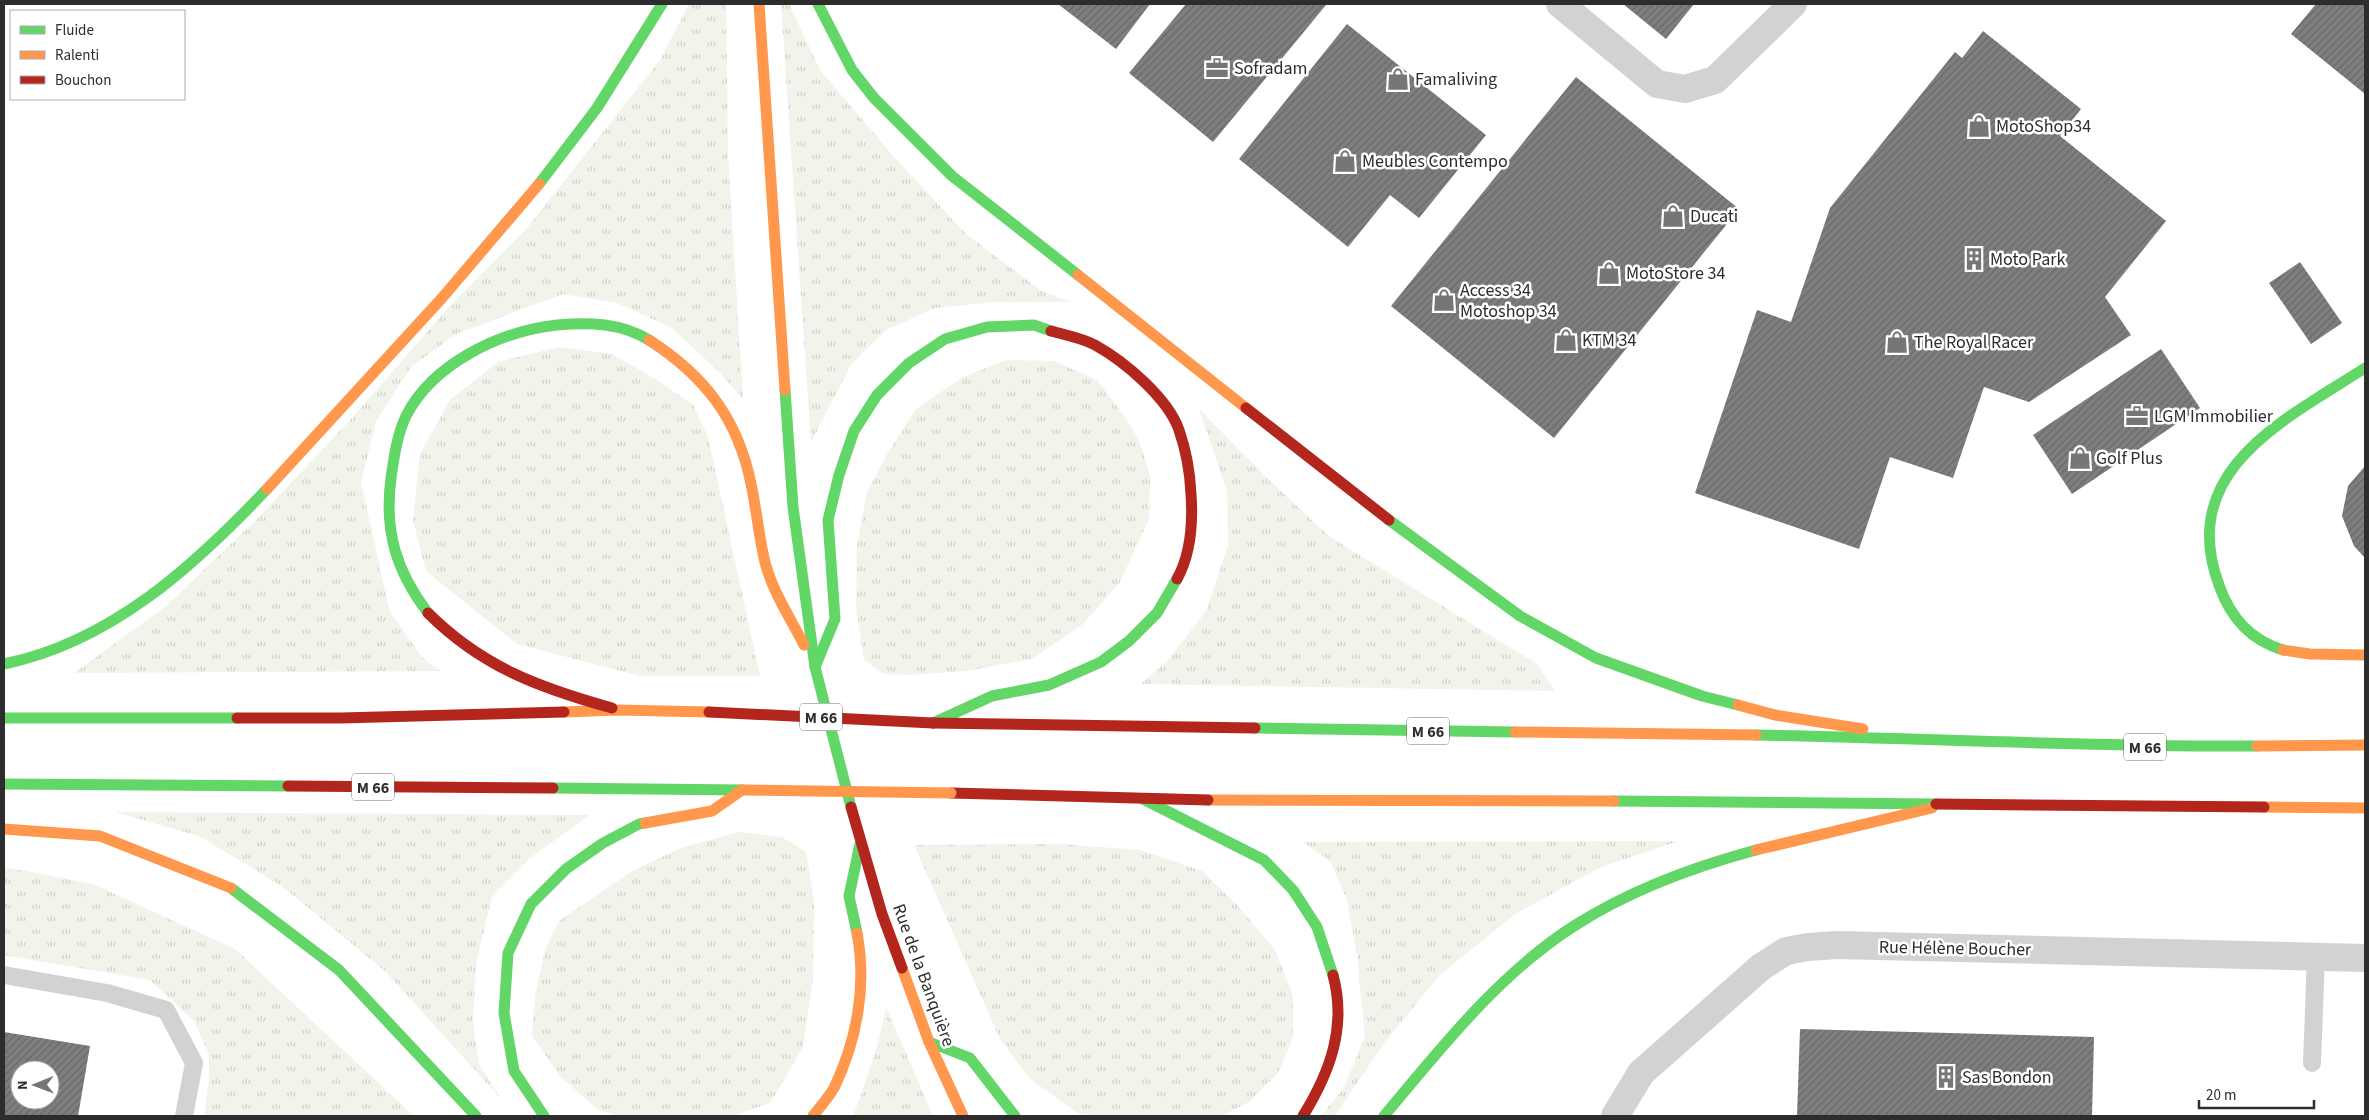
<svg xmlns="http://www.w3.org/2000/svg" width="2369" height="1120" viewBox="0 0 2369 1120" font-family="'Source Sans 3',sans-serif">
<defs>
<pattern id="grass-tufts" width="24" height="20" patternUnits="userSpaceOnUse" patternTransform="scale(1.25)"><rect width="24" height="20" fill="#f0f4ea"/><path d="M3 7l-1-3M5 7V3M7 7l1-3M15 17l-1-3M17 17v-4M19 17l1-3" fill="none" stroke="#ced2c9"/></pattern>
<pattern id="building-hatch" width="6" height="6" patternUnits="userSpaceOnUse" patternTransform="scale(1.25)"><rect width="6" height="6" fill="#7e7e7e"/><path d="M-1 1l2-2M0 6l6-6M5 7l2-2" fill="none" stroke="#686868"/></pattern>
</defs>
<rect width="100%" height="100%" fill="#fff"/>
<!-- grass -->
<g fill="url(#grass-tufts)">
<path d="M689,4H726L728,154L743,399L720,373L672,328L617,303L563,294L456,334L411,367L376,421L361,483L390,612L422,657L440,671L74,673L165,607L256,520L352,418L448,308L528,227L660,60Z"/>
<path d="M781,4H789L820,70L895,158L966,234L1040,290L1071,302H994L935,308L886,330L852,363L811,442Z"/>
<path d="M559,347L612,354L657,380L693,405L708,437L760,676H640L517,644L426,571L413,520L420,454L450,400L498,362Z"/>
<path d="M1007,360L1054,361L1097,380L1123,414L1139,440L1150,476L1149,519L1120,582L1083,624L1032,659L966,671L911,675L883,674L864,660L856,606L857,544L867,492L886,456L916,409L963,377Z"/>
<path d="M1199,409L1268,479L1330,537L1537,664L1555,691L1141,684L1168,660L1206,611L1228,545L1227,491Z"/>
<path d="M115,812L589,815L529,859L492,896L476,964L473,1023L479,1064L501,1099L385,971L283,887L199,836Z"/>
<path d="M739,832L782,837L806,852L814,901L813,979L803,1047L770,1103L733,1116H618L598,1110L561,1077L532,1036L535,997L545,950L559,921L634,870L681,848Z"/>
<path d="M1679,841L1601,867L1515,914L1440,975L1384,1043L1335,1116H1321L1344,1088L1365,1036L1357,955L1347,900L1330,861L1303,842Z"/>
<path d="M1060,844L1140,850L1202,871L1236,904L1275,950L1293,996V1037L1278,1073L1249,1102L1221,1116H1085L1076,1112L1030,1079L1000,1039L914,845Z"/>
<path d="M4,867L93,884L235,949L414,1116H204L209,1080V1054L194,1021L150,980L4,955Z"/>
<path d="M886,1007L933,1116H853C867,1080 879,1045 886,1007Z"/>
</g>
<!-- building -->
<g fill="url(#building-hatch)" fill-rule="evenodd">
<path d="M1058,4H1150L1116,49Z"/>
<path d="M1186,4L1326,5L1213,142L1129,73Z"/>
<path d="M1623,4H1694L1666,39Z"/>
<path d="M2316,4H2365V94L2291,34Z"/>
<path d="M1347,24L1486,135L1419,218L1390,195L1348,247L1239,159Z"/>
<path d="M1983,31L2081,109L2060,136L2166,221L2105,297L2131,335L2029,402L1984,387L1953,478L1890,457L1859,549L1695,493L1757,310L1791,322L1830,208L1955,52L1962,58Z"/>
<path d="M1576,77L1739,209L1554,438L1391,306Z"/>
<path d="M2300,262L2342,323L2311,344L2269,283Z"/>
<path d="M2161,349L2200,408L2072,494L2033,435Z"/>
<path d="M2365,466V558L2354,546L2342,516L2348,486Z"/>
<path d="M1800,1029L2094,1037L2092,1116H1797Z"/>
<path d="M4,1032L90,1046L78,1116H4ZM20,1070H50V1100H20Z"/>
</g>
<g fill="none" stroke-linecap="round" stroke-linejoin="round">
<!-- lane -->
<g stroke="#d2d2d2" stroke-width="18">
<path d="M4,975L107,993L166,1010L194,1063L184,1116"/>
<path d="M2312,1063L2316,957"/>
</g>
<!-- street -->
<g stroke="#d2d2d2" stroke-width="28">
<path d="M1560,4L1657,84L1685,89L1715,80L1793,4"/>
<path d="M1615,1116L1641,1073L1761,967L1786,951L1808,947L1837,945L2365,958"/>
</g>
<!-- fast -->
<g stroke="#63d668" stroke-width="11">
<path d="M818,4L852,70L874,98L952,176L1078,275"/>
<path d="M539,184L597,108L662,4"/>
<path d="M785,390L793,507L815,667L851,807"/>
<path d="M1389,520L1520,616L1596,658L1702,696L1738,705"/>
<path d="M428,613C396,571 384,531 391,478C394,457 397,435 406,416C433,363 501,331 557,325C590,322 621,323 649,340"/>
<path d="M2283,650C2250,640 2230,617 2219,585C2176,470 2286,419 2365,368"/>
<path d="M4,664C111,642 194,566 267,489"/>
<path d="M815,667L835,619L828,520L839,475L854,431L877,395L909,363L945,339L987,327L1034,325L1051,331"/>
<path d="M4,718H237"/>
<path d="M933,723L992,696L1049,685L1101,662L1129,641L1157,613L1177,579"/>
<path d="M1255,728L1515,732"/>
<path d="M1756,735C1923,738 2090,747 2257,746"/>
<path d="M4,784L288,786"/>
<path d="M553,788L742,790"/>
<path d="M1143,799L1264,860L1293,890L1317,927L1333,975"/>
<path d="M1614,801L1936,804"/>
<path d="M231,888L339,970L476,1116"/>
<path d="M857,933L849,896L860,844"/>
<path d="M929,1042L970,1058L1015,1116"/>
<path d="M544,1116L514,1071L504,1013L508,953L531,904L566,869L603,843L639,824L645,823"/>
<path d="M1384,1116C1441,1048 1499,974 1574,926C1630,890 1693,867 1756,850"/>
</g>
<!-- slow -->
<g stroke="#ff974d" stroke-width="11">
<path d="M759,4L785,390"/>
<path d="M1078,275L1246,408"/>
<path d="M649,340C705,376 738,419 751,484C757,511 759,540 766,566C774,594 791,619 804,645"/>
<path d="M267,489L442,298L539,184"/>
<path d="M2283,650L2310,654L2365,655"/>
<path d="M1738,705L1775,715L1863,729"/>
<path d="M564,712L618,710L709,712"/>
<path d="M1515,732L1756,735"/>
<path d="M2257,746L2365,745"/>
<path d="M1208,800L1614,801"/>
<path d="M2264,807L2365,808"/>
<path d="M645,823L712,811L742,790"/>
<path d="M4,829L100,836L231,888"/>
<path d="M1756,850L1932,808"/>
<path d="M902,968L929,1042L963,1116"/>
<path d="M813,1116C820,1107 828,1098 834,1088C857,1040 867,986 857,933"/>
</g>
<!-- jam -->
<g stroke="#b3261e" stroke-width="11">
<path d="M1051,331C1065,335 1082,338 1095,345C1124,361 1168,398 1179,430C1186,450 1190,473 1191,494C1193,523 1191,554 1177,579"/>
<path d="M1246,408L1389,520"/>
<path d="M428,613C482,667 540,688 612,708"/>
<path d="M237,718H341L564,712"/>
<path d="M933,723L1255,728"/>
<path d="M288,786L553,788"/>
<path d="M951,793L1208,800"/>
<path d="M1936,804L2264,807"/>
<path d="M851,807L882,914L902,968"/>
<path d="M1303,1116C1330,1072 1347,1027 1333,975"/>
</g>
<!-- slow-bridge -->
<path stroke="#ff974d" stroke-width="11" d="M742,790L951,793"/>
<!-- jam-bridge -->
<path stroke="#b3261e" stroke-width="11" d="M709,712L933,723"/>
</g>
<!-- icons -->
<defs>
<symbol id="office-bare" viewBox="-9 -9 18 18"><path d="M-6-3h4V-5.5h4V-3h4V5H-6ZM-1-4.5V-3h2v-1.5ZM-6 0V1H6V0Z" fill="#767676" stroke="#fff" stroke-width="2.5" paint-order="stroke"/></symbol>
<symbol id="shop-bare" viewBox="-9 -9 18 18"><path d="M-5-2.5h2.3a2.7 3.5 0 0 1 5.4 0H5L5.5 6h-11ZM-1.5-2.5h3a1.5 2.3 0 0 0-3 0Z" fill="#767676" stroke="#fff" stroke-width="2.5" paint-order="stroke"/></symbol>
<symbol id="building-bare" viewBox="-9 -9 18 18"><path d="M-4-6H4V6H1V3H-1V6H-4ZM-2.5-4.3h1.7v1.8h-1.7ZM.8-4.3h1.7v1.8H.8ZM-2.5-1h1.7V.8h-1.7ZM.8-1h1.7V.8H.8Z" fill="#767676" stroke="#fff" stroke-width="2.5" paint-order="stroke"/></symbol>
</defs>
<g fill-rule="evenodd">
<use href="#office-bare" x="1201" y="52" width="32" height="32"/>
<use href="#shop-bare" x="1382" y="63" width="32" height="32"/>
<use href="#shop-bare" x="1963" y="110" width="32" height="32"/>
<use href="#shop-bare" x="1329" y="145" width="32" height="32"/>
<use href="#shop-bare" x="1657" y="200" width="32" height="32"/>
<use href="#building-bare" x="1958" y="243" width="32" height="32"/>
<use href="#shop-bare" x="1593" y="257" width="32" height="32"/>
<use href="#shop-bare" x="1428" y="284" width="32" height="32"/>
<use href="#shop-bare" x="1550" y="324" width="32" height="32"/>
<use href="#shop-bare" x="1881" y="326" width="32" height="32"/>
<use href="#office-bare" x="2121" y="400" width="32" height="32"/>
<use href="#shop-bare" x="2064" y="442" width="32" height="32"/>
<use href="#building-bare" x="1930" y="1061" width="32" height="32"/>
</g>
<g text-anchor="middle" stroke-width="5" stroke-linejoin="round" paint-order="stroke">
<!-- shield labels -->
<g fill="#fff" stroke="#6c6c6c" stroke-width="1">
<rect x="800" y="703.5" width="42" height="27" rx="4"/>
<rect x="1407" y="717.5" width="42" height="27" rx="4"/>
<rect x="2124" y="733.5" width="42" height="27" rx="4"/>
<rect x="352" y="773.5" width="42" height="27" rx="4"/>
</g>
<g font-size="16" font-weight="bold" fill="#2d2d2d">
<text x="821" y="723">M 66</text>
<text x="1428" y="737">M 66</text>
<text x="2145" y="753">M 66</text>
<text x="373" y="793">M 66</text>
</g>
<!-- poi labels -->
<g font-size="18" fill="#2d2d2d" stroke="#fff" text-anchor="start">
<text x="1234" y="74">Sofradam</text>
<text x="1415" y="85">Famaliving</text>
<text x="1996" y="132">MotoShop34</text>
<text x="1362" y="167">Meubles Contempo</text>
<text x="1690" y="222">Ducati</text>
<text x="1990" y="265">Moto Park</text>
<text x="1626" y="279">MotoStore 34</text>
<text x="1460" y="296">Access 34<tspan x="1460" dy="21">Motoshop 34</tspan></text>
<text x="1582" y="346">KTM 34</text>
<text x="1914" y="348">The Royal Racer</text>
<text x="2154" y="422">LGM Immobilier</text>
<text x="2096" y="464">Golf Plus</text>
<text x="1962" y="1083">Sas Bondon</text>
</g>
<!-- street labels -->
<g font-size="18" fill="#2d2d2d" stroke="#fff">
<text transform="translate(1955 948) rotate(1)" y="6">Rue Hélène Boucher</text>
<text transform="translate(924 975) rotate(70)" y="6">Rue de la Banquière</text>
</g>
</g>
<!-- border -->
<rect width="2369" height="1120" fill="none" stroke="#2d2d2d" stroke-width="10"/>
<!-- legend -->
<rect x="10" y="10" width="175" height="90" fill="#ffffff" stroke="#ababab"/>
<rect x="20" y="26" width="25" height="8" fill="#63d668" stroke="#ababab"/>
<text x="55" y="35" font-size="15" fill="#2d2d2d">Fluide</text>
<rect x="20" y="51" width="25" height="8" fill="#ff974d" stroke="#ababab"/>
<text x="55" y="60" font-size="15" fill="#2d2d2d">Ralenti</text>
<rect x="20" y="76" width="25" height="8" fill="#b3261e" stroke="#ababab"/>
<text x="55" y="85" font-size="15" fill="#2d2d2d">Bouchon</text>
<!-- north arrow -->
<g transform="translate(35 1085) rotate(269)"><circle r="24" fill="#ffffff" stroke="#ababab"/>
<path d="M0-4L9 19L0 12L-9 19Z" fill="#767676"/>
<text y="-8" font-size="14" font-weight="bold" text-anchor="middle" fill="#2d2d2d">N</text>
</g>
<!-- scale -->
<path d="M2199 1100v8h115v-8" fill="none" stroke="#2d2d2d" stroke-width="2.5"/>
<text x="2206" y="1100" font-size="15" fill="#2d2d2d" stroke="#ffffff" stroke-width="4" paint-order="stroke">20 m</text>
</svg>
